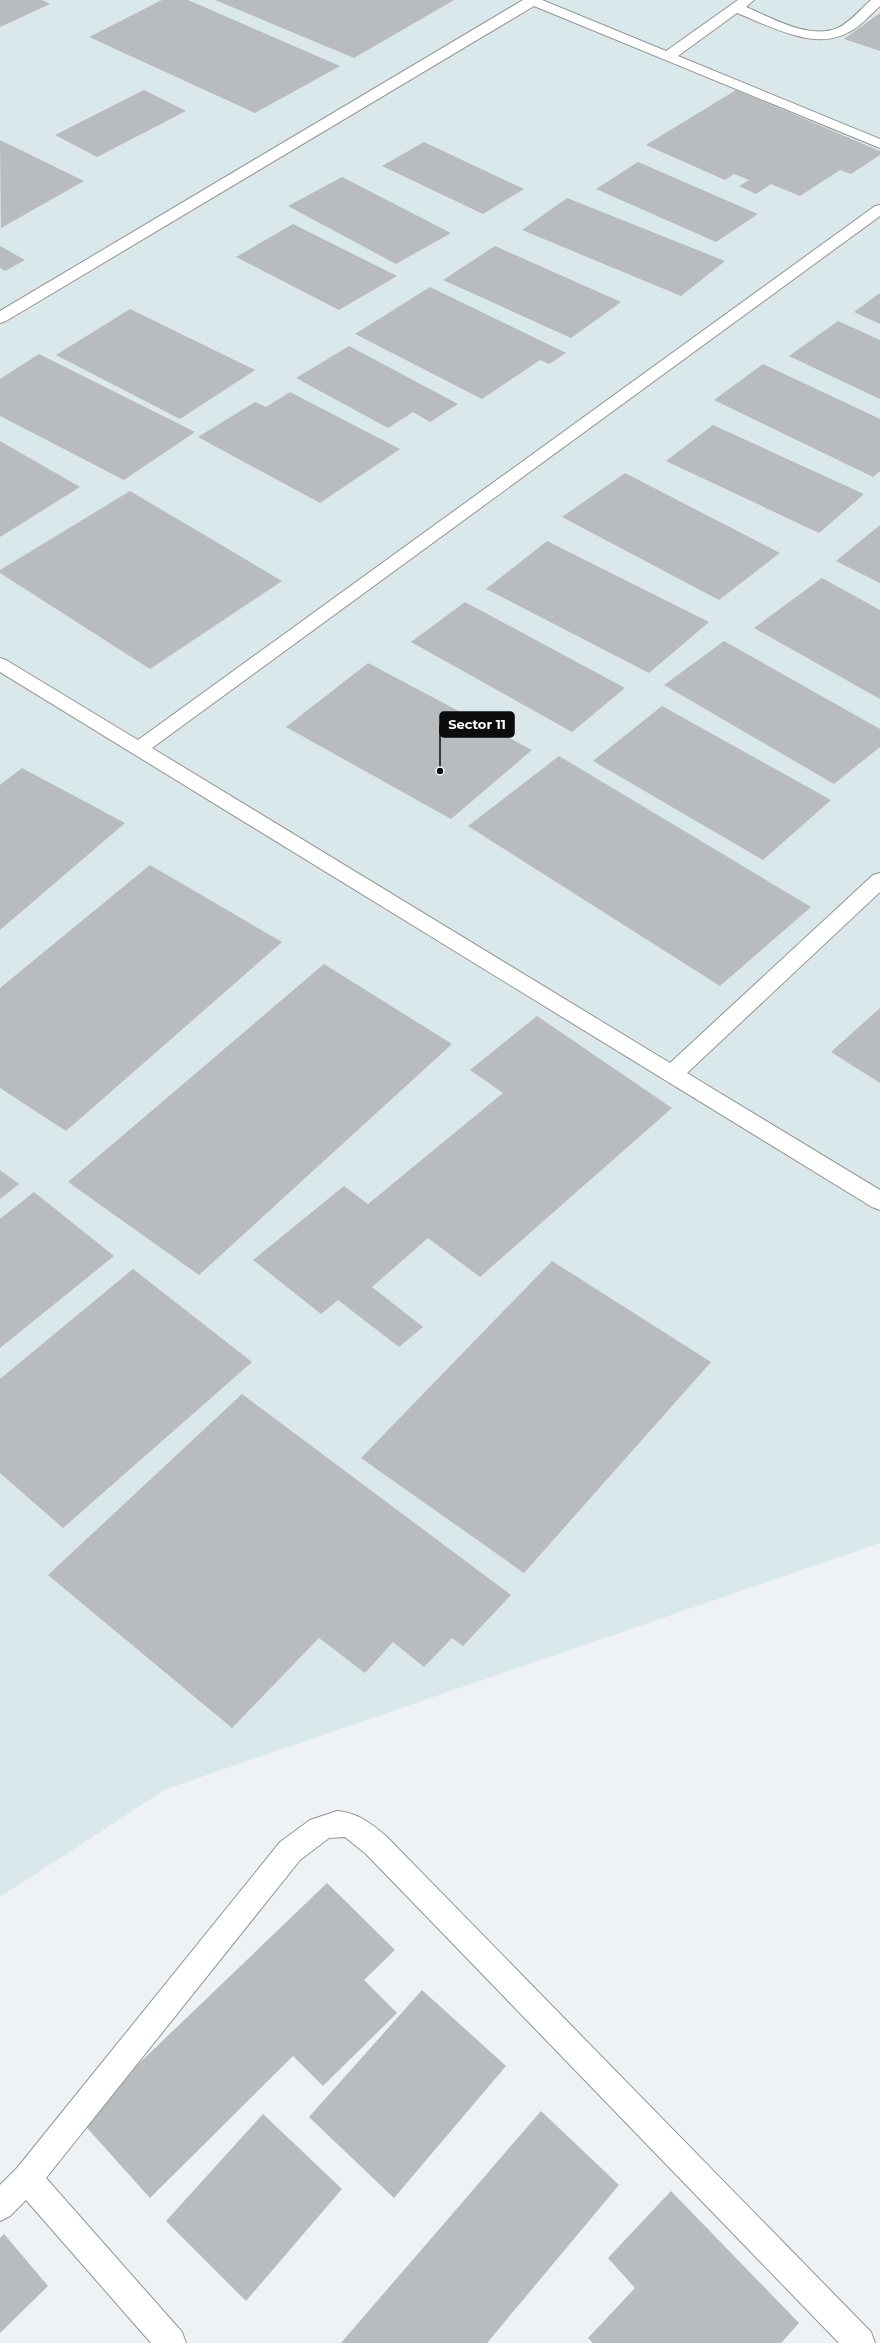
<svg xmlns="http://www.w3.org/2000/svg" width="880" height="2343" viewBox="0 0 880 2343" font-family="Montserrat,sans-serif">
<rect width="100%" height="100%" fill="#eef2f4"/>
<!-- built -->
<path fill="#dae7eb" d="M0,0H880V1543L166,1789L0,1897Z"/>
<!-- building -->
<g fill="#b8bcbe">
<path d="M0,0H42L50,4L0,27Z"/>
<path d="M162,0H188L340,66L255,113L89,37Z"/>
<path d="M215,0H454L354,58Z"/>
<path d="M880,13V51L844,39Z"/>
<path d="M144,90L186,111L97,157L55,135Z"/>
<path d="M736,90L880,151V155L851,174L840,170L800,196L771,184L756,194L739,186L749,180L734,174L725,180L646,145Z"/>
<path d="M0,140L84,181L1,228Z"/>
<path d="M424,142L524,189L483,214L382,166Z"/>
<path d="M638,162L758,214L716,242L596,189Z"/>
<path d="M342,177L451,233L396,264L288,206Z"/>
<path d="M567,198L725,261L681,296L522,230Z"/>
<path d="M293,224L397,276L339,310L236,257Z"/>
<path d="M0,246L25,260L5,271L0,268Z"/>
<path d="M495,246L621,302L571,338L443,280Z"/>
<path d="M430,287L566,353L549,364L540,360L482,399L355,334Z"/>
<path d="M880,293V324L854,312Z"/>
<path d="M130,309L255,370L180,419L56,355Z"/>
<path d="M838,321L880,340V399L789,356Z"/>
<path d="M349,346L458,404L430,422L413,412L388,428L296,378Z"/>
<path d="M39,354L195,432L124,480L0,416V379Z"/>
<path d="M763,364L880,419V471L873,477L714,400Z"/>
<path d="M290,392L400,449L320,503L198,437L255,402L266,407Z"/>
<path d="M713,425L864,494L819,533L666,461Z"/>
<path d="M0,441L80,487L0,537Z"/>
<path d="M625,473L780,553L719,600L562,517Z"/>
<path d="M130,491L282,581L150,669L0,573V570Z"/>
<path d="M880,525V583L836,561Z"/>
<path d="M547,541L709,622L649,673L486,589Z"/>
<path d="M822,578L880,610V699L754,628Z"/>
<path d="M465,602L625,688L572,732L411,642Z"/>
<path d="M724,641L880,729V747L834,784L664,685Z"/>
<path d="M368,663L532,750L451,819L286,727Z"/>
<path d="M662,706L831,800L763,860L593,761Z"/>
<path d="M559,756L811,907L720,986L468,826Z"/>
<path d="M22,768L125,823L0,930V785Z"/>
<path d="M150,865L282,942L66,1131L0,1088V988Z"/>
<path d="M324,964L452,1044L199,1275L68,1182Z"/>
<path d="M880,1008V1083L831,1052Z"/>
<path d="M537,1016L672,1108L480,1277L428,1238L372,1287L423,1327L399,1347L338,1300L321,1314L253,1260L344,1186L368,1204L503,1093L470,1070Z"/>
<path d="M0,1170L19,1184L0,1199Z"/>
<path d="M34,1192L114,1256L0,1348V1219Z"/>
<path d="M552,1261L711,1362L524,1573L361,1458Z"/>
<path d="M133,1269L252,1362L63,1528L0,1473V1379Z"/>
<path d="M242,1394L511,1595L463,1646L452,1638L424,1667L393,1642L365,1673L319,1638L232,1728L48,1575Z"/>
<path d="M327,1883L395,1950L364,1980L397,2013L323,2086L293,2056L150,2198L80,2120Z"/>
<path d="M422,1990L506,2066L394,2198L309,2117Z"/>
<path d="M541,2111L619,2185L487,2343H341Z"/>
<path d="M263,2114L342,2189L246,2301L166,2221Z"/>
<path d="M671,2191L799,2323L781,2343H593L588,2338L635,2288L608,2258Z"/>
<path d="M4,2234L48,2286L0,2333V2238Z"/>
</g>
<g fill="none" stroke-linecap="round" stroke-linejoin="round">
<defs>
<g id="minor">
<path d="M523,0H542L666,51L738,0H754L746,7C772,18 809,40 838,28C850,22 861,9 871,0H880V6C870,15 861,26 849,32C815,52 770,26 737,13L678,56L880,139V148L534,6L6,321L0,323V311Z"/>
<path d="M880,205V216L152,748L670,1063L873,875L880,873V892L687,1073L880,1190V1210L872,1207L0,672V658L6,660L138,740L875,206Z"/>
<path d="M337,1811C356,1812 371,1823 386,1836L871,2332L875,2343H839L366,1854L345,1837L329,1838L300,1860L46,2178L182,2332L186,2343H151L26,2200L10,2216L0,2221V2185L17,2168L280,1842L310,1820Z"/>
</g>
</defs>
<!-- minor casing -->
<use href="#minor" stroke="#919596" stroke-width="2"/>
<!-- minor -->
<use href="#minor" fill="#fff" fill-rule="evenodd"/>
</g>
<!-- callouts -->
<path fill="none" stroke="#0b0c0d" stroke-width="1.5" d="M440 771L440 725"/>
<circle fill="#0b0c0d" stroke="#fff" stroke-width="1.5" cx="440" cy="771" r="4"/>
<rect fill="#0b0c0d" stroke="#0b0c0d" stroke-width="1.5" x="440" y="712" width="74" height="25" rx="4"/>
<g font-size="13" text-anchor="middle" font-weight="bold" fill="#fff">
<text x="477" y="729">Sector 11</text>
</g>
</svg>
